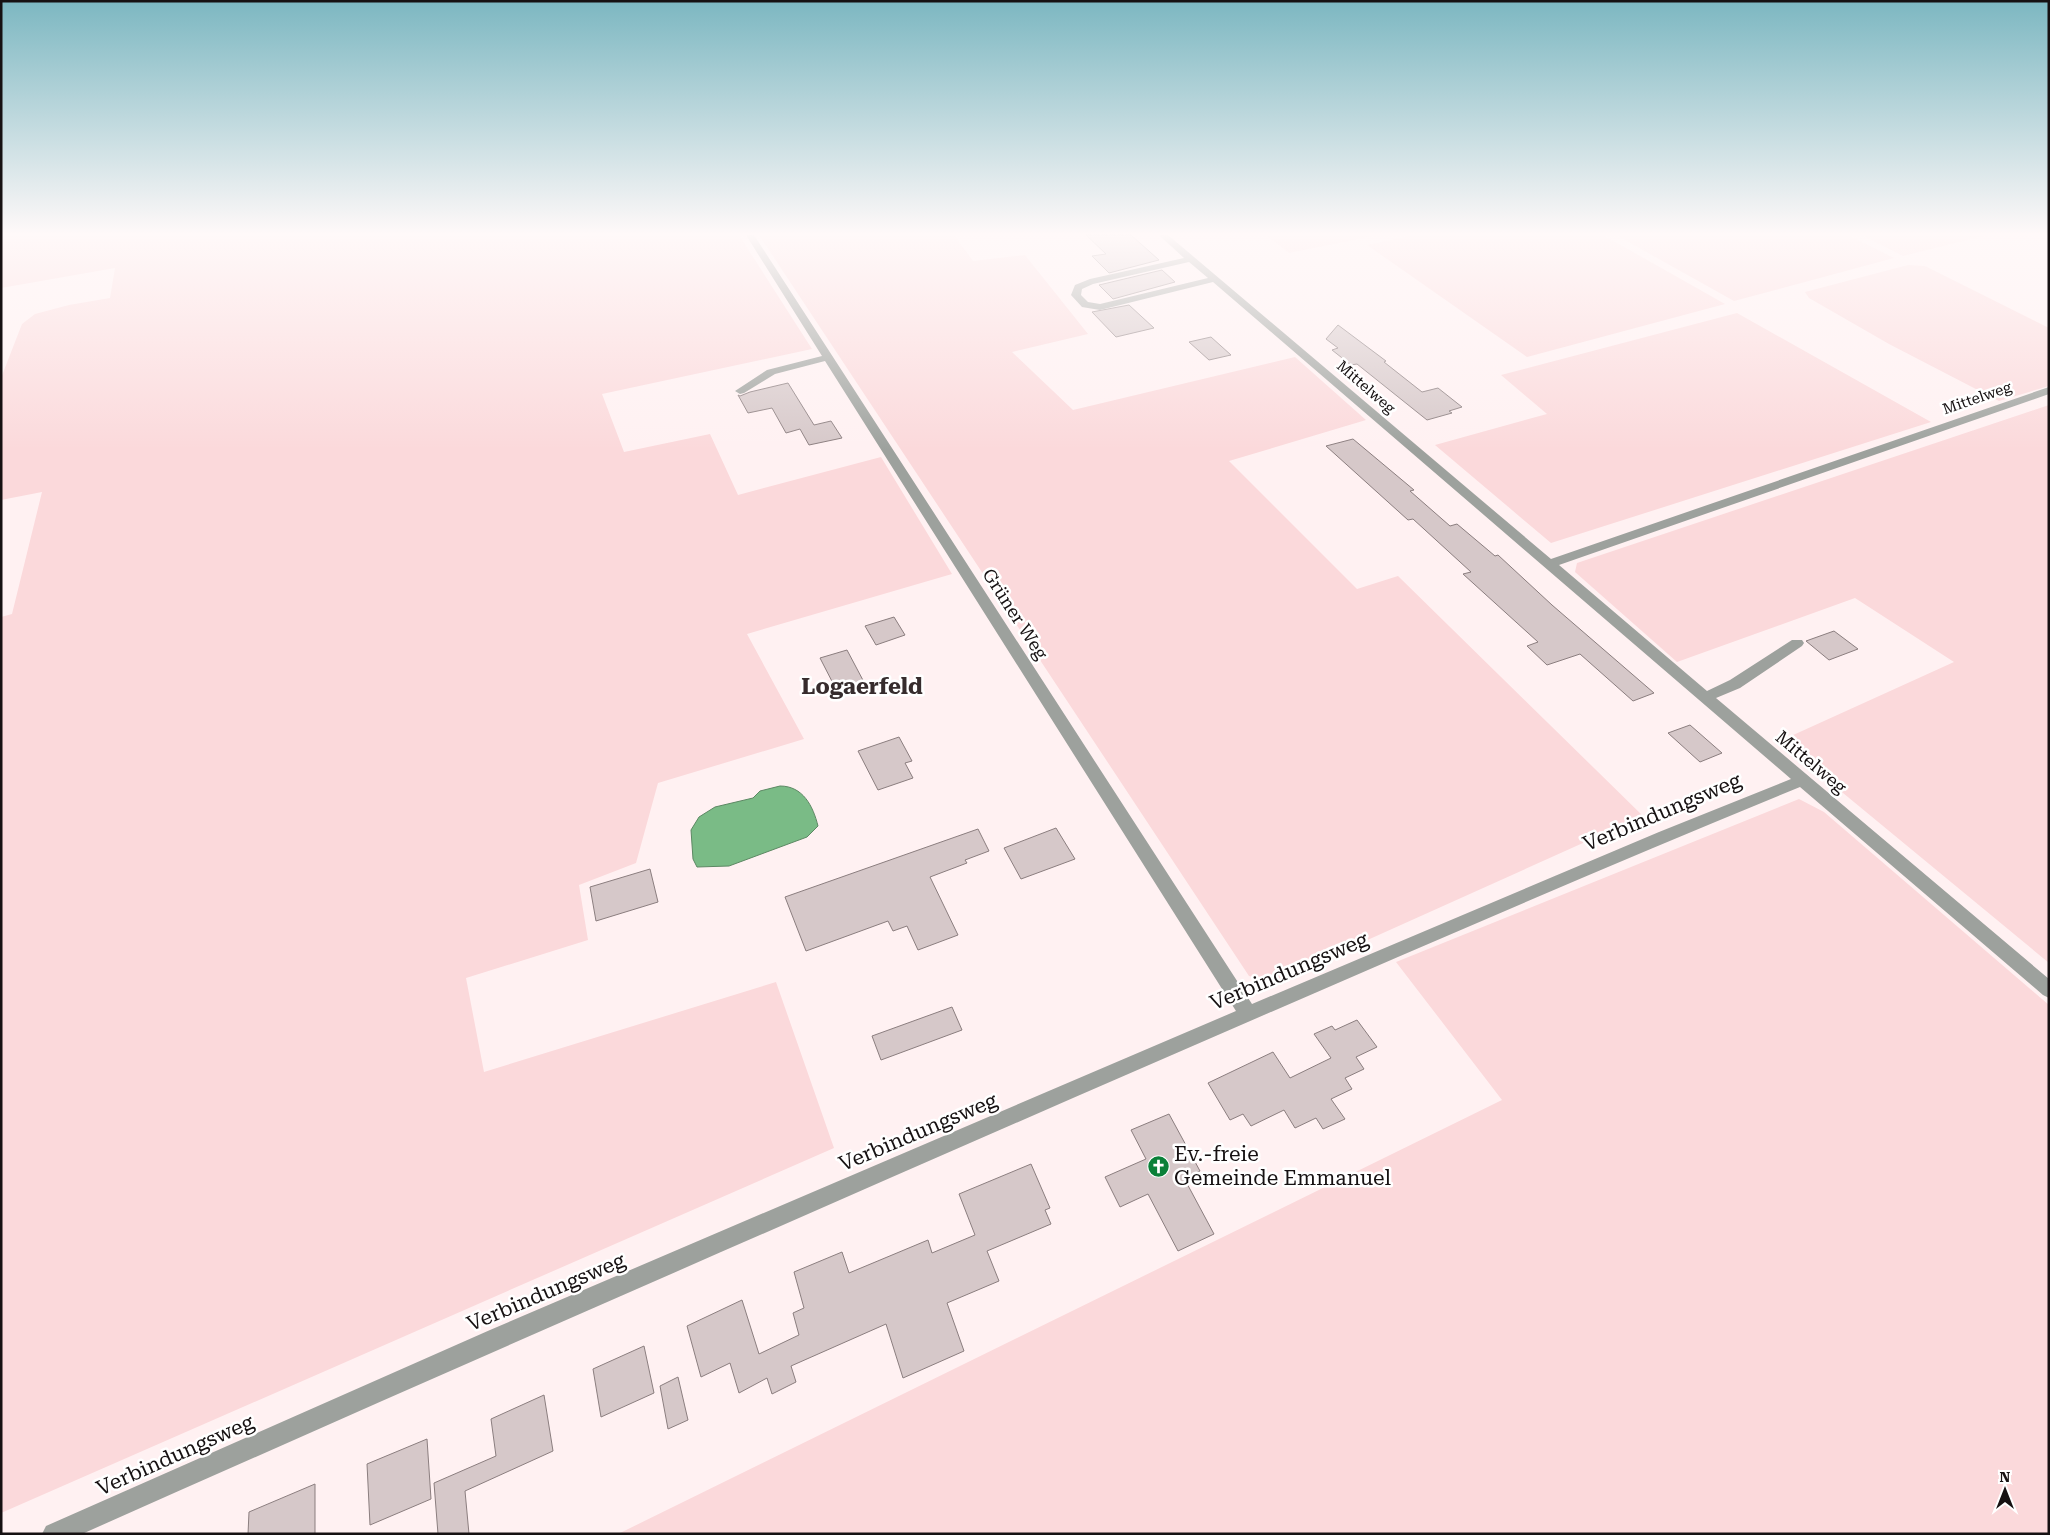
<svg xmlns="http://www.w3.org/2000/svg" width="2050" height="1535" viewBox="0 0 2050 1535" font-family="'Roboto Serif',serif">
<rect width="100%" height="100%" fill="#fff1f2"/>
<!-- green -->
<g fill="#fbd9db">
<path d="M1,235H739L812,349L602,394L624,452L710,434L738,495L881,457L952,574L747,634L804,739L658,783L636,863L579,885L588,940L466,978L484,1072L776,982L834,1148L1,1513V617L12,614L42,492L1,500V378L22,324L35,314L69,305L110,298L115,268L1,288Z"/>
<path d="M759,235H954L973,261L1025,255L1088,334L1012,352L1073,410L1295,357L1366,420L1229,461L1357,589L1398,576L1643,816L1274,982L1249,976Z"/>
<path d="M1266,235H1378L1289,253Z"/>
<path d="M1414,235H1603L1725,304L1527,357L1367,245Z"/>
<path d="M1616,235H1848L1894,258L1734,301Z"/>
<path d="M1862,235H1987L1903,256Z"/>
<path d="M1908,265L1925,266L2049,328V386L1999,401L1889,344L1809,298L1805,292Z"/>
<path d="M1737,313L1931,422L1551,543L1435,445L1547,414L1501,375Z"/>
<path d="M2049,405V963L1780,741L1954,662L1855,598L1677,662L1575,572L1577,563Z"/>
<path d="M1799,799L1824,812L2049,1005V1534H618L1502,1100L1396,962Z"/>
</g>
<!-- water -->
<path fill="#7abb86" stroke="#5c8863" d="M780,786C803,786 813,806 818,826L807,837L729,866L697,867L693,859L691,830L699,817L715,807L753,798L760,791Z"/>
<!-- building -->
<g fill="#d6c8c9" stroke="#8b7e7f">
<path d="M1086,235H1131L1159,260L1109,273L1092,256L1106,254Z"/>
<path d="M1162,270L1175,282L1113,299L1099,285Z"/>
<path d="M1129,305L1154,328L1116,337L1092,312Z"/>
<path d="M1338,325L1386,361L1384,362L1422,392L1438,388L1462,407L1449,411L1452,413L1427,420L1357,364L1351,365L1332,350L1338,348L1326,339Z"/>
<path d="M1211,337L1231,355L1209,360L1189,342Z"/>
<path d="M788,383L814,425L831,421L842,438L809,445L800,429L786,433L772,408L748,413L738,395L740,396L750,392Z"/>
<path d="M1353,439L1414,490L1410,491L1450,526L1457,524L1495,556L1498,555L1552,605L1654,693L1633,701L1580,654L1547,665L1527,646L1538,642L1463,574L1471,572L1413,519L1408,520L1326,446Z"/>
<path d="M894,617L905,635L876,645L865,626Z"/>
<path d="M1834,631L1858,649L1829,660L1806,641Z"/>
<path d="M847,650L865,684L838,693L820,658Z"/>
<path d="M1690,725L1722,753L1700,762L1668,733Z"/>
<path d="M899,737L912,761L905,763L913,778L878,790L858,751Z"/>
<path d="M1056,828L1075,859L1021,879L1004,848Z"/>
<path d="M978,829L989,851L965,860L967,863L930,877L958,935L918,950L907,926L893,931L888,921L806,951L785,897Z"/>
<path d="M650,869L658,902L596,921L590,887Z"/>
<path d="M952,1007L962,1030L881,1060L872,1036Z"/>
<path d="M1357,1020L1377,1047L1356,1057L1364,1069L1345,1078L1352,1089L1331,1099L1345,1119L1323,1129L1316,1118L1295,1128L1284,1110L1251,1126L1243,1114L1230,1120L1208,1083L1273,1052L1290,1078L1331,1058L1314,1034L1332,1026L1335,1030Z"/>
<path d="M1169,1114L1200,1171L1184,1178L1214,1234L1178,1251L1148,1194L1120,1207L1105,1177L1146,1159L1131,1130Z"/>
<path d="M1031,1164L1050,1208L1045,1210L1051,1224L987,1251L999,1281L947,1303L964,1351L903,1378L886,1324L791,1366L796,1382L772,1394L767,1378L739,1393L730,1363L701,1377L687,1326L742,1300L759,1354L799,1335L793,1313L804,1308L794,1272L842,1252L849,1273L928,1240L932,1253L975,1235L959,1194Z"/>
<path d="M644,1346L654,1393L601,1417L593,1369Z"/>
<path d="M678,1377L688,1420L668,1429L660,1386Z"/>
<path d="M544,1395L553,1451L465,1491L469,1534H438L434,1483L496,1456L491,1419Z"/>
<path d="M427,1439L431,1499L370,1525L367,1464Z"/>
<path d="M315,1484V1534H248L249,1512Z"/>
</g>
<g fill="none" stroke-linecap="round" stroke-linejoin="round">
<!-- minor -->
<path fill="#9da19d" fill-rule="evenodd" d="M746,235H754L1252,1004L1659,832L1791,779L1213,282L1100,310L1082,307L1071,295L1075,285L1090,279L1184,258L1159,235H1168L1551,559L2049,387V394L1559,565L1707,691L1730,680L1792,640H1802L1804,643L1802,646L1740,688L1716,698L2049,979V998L2043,995L1800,787C1556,887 1315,993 1073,1098C742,1243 412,1387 82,1534H42L46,1526L490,1330L1236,1011L825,361L775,374L744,393L740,394L735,391L767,370L822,356ZM1189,262L1208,278L1100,304L1088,302L1081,295L1082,289L1093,284Z"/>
</g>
<!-- sky -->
<linearGradient id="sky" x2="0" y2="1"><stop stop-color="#7cb7c1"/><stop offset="0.52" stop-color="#fff9f9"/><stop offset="1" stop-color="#fff9f9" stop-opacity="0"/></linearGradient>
<rect width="2050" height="450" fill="url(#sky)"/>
<!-- icons -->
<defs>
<symbol id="church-disc" viewBox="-11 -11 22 22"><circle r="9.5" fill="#0a8038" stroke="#fff"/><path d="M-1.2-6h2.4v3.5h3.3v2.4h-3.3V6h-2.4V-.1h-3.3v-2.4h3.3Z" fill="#fff"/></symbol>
</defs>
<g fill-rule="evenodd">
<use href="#church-disc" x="1146" y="1154" width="25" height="25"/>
</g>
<g text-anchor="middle" stroke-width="5" stroke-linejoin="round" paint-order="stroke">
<!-- far-street labels -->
<g font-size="15" fill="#161112" stroke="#fff">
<text transform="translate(1366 387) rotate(41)" y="5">Mittelweg</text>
<text transform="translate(1977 398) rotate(-19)" y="5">Mittelweg</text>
</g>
<!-- street labels -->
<g font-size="18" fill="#161112" stroke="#fff">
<text transform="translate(1015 614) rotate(57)" y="6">Grüner Weg</text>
<text transform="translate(1811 762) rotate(40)" y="6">Mittelweg</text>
</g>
<!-- near-street labels -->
<g font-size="21" fill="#161112" stroke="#fff">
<text transform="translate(1662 812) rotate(-23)" y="7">Verbindungsweg</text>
<text transform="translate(1289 971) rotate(-23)" y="7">Verbindungsweg</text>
<text transform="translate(918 1132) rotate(-23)" y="7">Verbindungsweg</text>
<text transform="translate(546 1292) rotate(-23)" y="7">Verbindungsweg</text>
<text transform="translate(175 1455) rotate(-24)" y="7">Verbindungsweg</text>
</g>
<!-- near-poi labels -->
<g font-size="21" fill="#161112" stroke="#fff" text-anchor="start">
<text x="1174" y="1161">Ev.-freie<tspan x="1174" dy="24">Gemeinde Emmanuel</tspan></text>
</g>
<!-- district labels -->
<g font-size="22" font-weight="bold" fill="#362c2d" stroke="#fff">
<text x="862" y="694">Logaerfeld</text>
</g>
</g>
<!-- border -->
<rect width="2050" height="1535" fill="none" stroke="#161112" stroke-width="5"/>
<!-- north arrow -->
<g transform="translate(2005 1490)" stroke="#ffffff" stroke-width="4" paint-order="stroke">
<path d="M0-4L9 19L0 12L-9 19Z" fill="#161112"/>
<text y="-8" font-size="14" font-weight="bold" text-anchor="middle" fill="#161112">N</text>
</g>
</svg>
